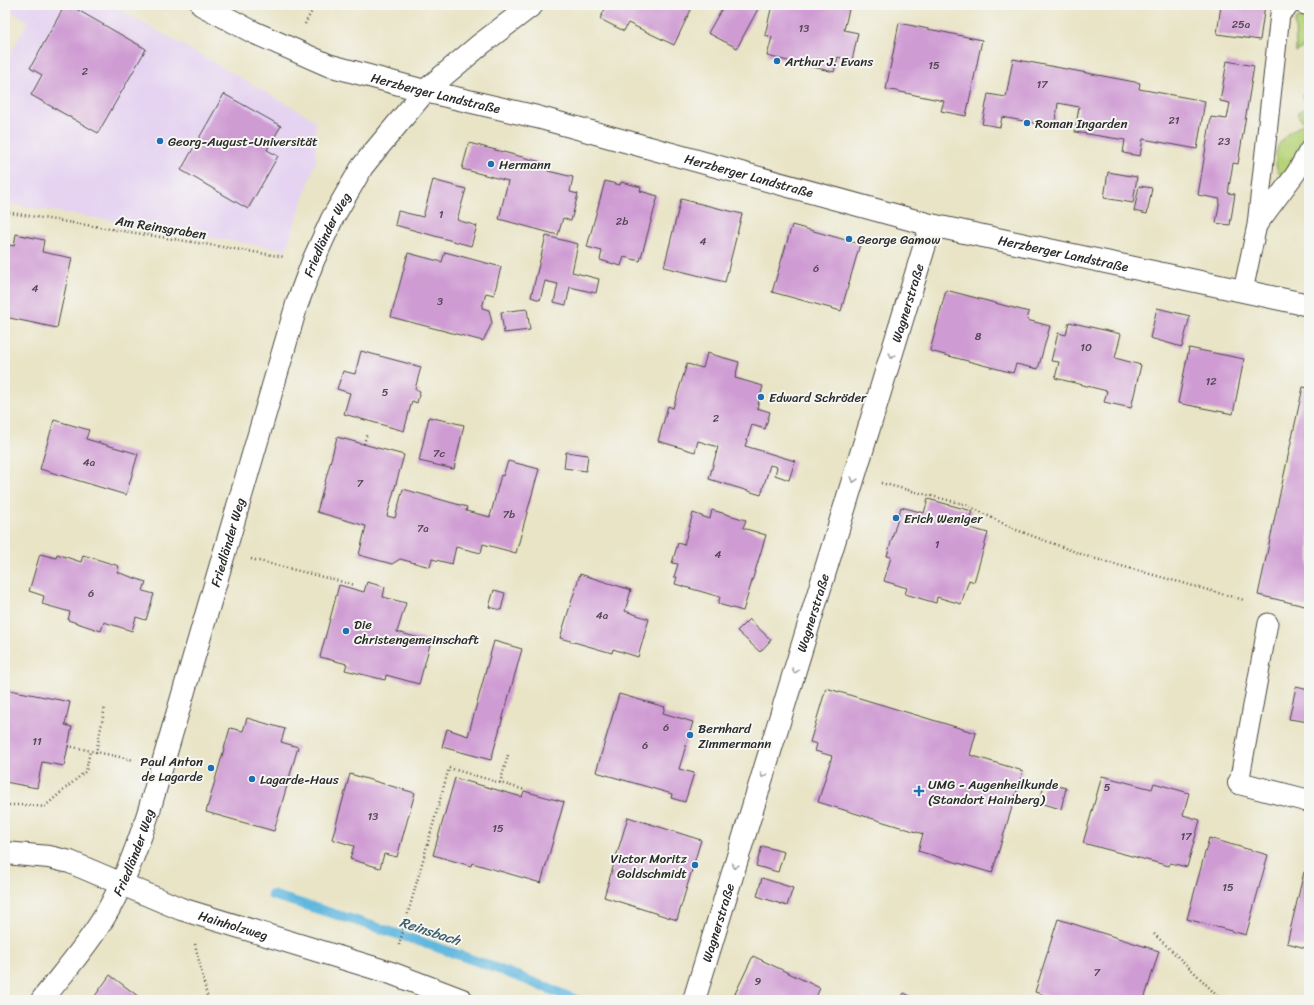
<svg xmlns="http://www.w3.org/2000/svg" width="1314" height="1005" viewBox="0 0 1314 1005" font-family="Sriracha,sans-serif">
<rect width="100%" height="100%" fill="#f6f6f2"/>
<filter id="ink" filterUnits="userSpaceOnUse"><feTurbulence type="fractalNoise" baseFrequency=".025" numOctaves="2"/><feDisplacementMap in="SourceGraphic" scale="8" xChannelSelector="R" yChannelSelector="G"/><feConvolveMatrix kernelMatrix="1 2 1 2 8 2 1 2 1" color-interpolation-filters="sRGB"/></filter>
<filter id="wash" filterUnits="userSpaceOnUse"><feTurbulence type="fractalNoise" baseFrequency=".012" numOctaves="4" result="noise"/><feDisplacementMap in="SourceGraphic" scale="16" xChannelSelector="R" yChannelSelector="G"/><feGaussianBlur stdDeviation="0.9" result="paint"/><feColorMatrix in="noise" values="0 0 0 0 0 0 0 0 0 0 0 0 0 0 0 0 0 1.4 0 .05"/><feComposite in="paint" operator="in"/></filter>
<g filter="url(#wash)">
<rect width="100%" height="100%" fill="#e9e4c6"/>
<!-- built -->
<path fill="#e5d3f1" d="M5,5H112L315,120L316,161L286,250L5,203V64L28,21L11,12L5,24Z"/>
<!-- green -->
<g fill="#b6d379" stroke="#707f52">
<path d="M1307,11L1309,13V46L1308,44L1296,52L1295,21Z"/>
<path d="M1309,90V129L1304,143L1283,177C1277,172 1276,168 1276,161C1274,141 1289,133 1304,123L1297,113L1308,106L1302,95Z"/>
</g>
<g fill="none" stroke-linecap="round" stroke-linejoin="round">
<!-- stream -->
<path stroke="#61b7de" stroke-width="10" d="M272,895C375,926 477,958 576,1000"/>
</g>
<g id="blocks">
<!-- building -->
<g fill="#cf9bd3">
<path d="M65,5H69L146,49L98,133L31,95L42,75L30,68Z"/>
<path d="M607,5H693L674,45L628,23L624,31L600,19Z"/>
<path d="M724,5H755L759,7L737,48L708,33Z"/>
<path d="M772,5H850L844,30L858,33L852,61L838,57L834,72L767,56L772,37L765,35Z"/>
<path d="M1221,5H1265L1260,40L1217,34Z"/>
<path d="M899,23L982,40L966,116L941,111L944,101L886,89Z"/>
<path d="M1013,59L1140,83L1139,89L1205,101L1197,149L1143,139L1140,156L1123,153L1125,140L1075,132L1079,107L1058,103L1055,127L1002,117L1000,127L982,124L988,94L1006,97Z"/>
<path d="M1227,61L1254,66L1238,164L1233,163L1228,193L1235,194L1230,225L1216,223L1220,199L1198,195L1211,117L1227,119L1230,103L1220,101Z"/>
<path d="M224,94L281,126L267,150L278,156L248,209L181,170Z"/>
<path d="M469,143L549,164L548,171L573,177L570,192L578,194L571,221L563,218L558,235L499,219L508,181L462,169Z"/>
<path d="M1108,172L1137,177L1133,203L1104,198Z"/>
<path d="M433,180L466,189L457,220L477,226L471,246L395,225L398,211L423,217Z"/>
<path d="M605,181L620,185L621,182L641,187L640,191L658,196L640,261L624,257L621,266L600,260L602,251L587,247Z"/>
<path d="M1139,186L1152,188L1147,214L1134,211Z"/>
<path d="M681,199L742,214L725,282L664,267Z"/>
<path d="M792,225L860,244L841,311L772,292Z"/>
<path d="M16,234L44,240L42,252L72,258L57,328L5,317V244L14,246Z"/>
<path d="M546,236L578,244L572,272L599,279L596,293L570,287L566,305L554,302L558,284L545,281L540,300L531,297Z"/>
<path d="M445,252L501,267L494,295L486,293L482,308L489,310L492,323L483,341L391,317L408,253L442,262Z"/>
<path d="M946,290L1029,312L1027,320L1050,326L1038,369L1016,364L1013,373L930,351Z"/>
<path d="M1157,308L1190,316L1182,347L1150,338Z"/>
<path d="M527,309L530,330L504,333L501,312Z"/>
<path d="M1069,322L1121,334L1115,358L1141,365L1131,408L1104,402L1107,391L1055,378L1059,362L1051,361L1058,333L1066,335Z"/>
<path d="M1189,348L1244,359L1233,414L1178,403Z"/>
<path d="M361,351L421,367L415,389L420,391L417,403L412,401L404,431L344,414L350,393L337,389L343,371L355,374Z"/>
<path d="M707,353L739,362L735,378L763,386L757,408L770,412L765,429L752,425L745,446L795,461L789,480L775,475L777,467L770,465L761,495L709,479L718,447L698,441L695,452L658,441L668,406L673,408L687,364L703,368Z"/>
<path d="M1303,387L1309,388V607L1258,595Z"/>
<path d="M429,417L464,425L454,469L419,461Z"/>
<path d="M54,420L89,430L86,439L138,454L126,495L40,469Z"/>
<path d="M337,437L404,455L387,516L395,518L403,489L467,507L466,511L490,517L501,475L503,476L508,461L539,469L516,553L483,544L481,553L456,547L452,564L432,559L430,567L400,559L392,564L359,555L366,526L317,512Z"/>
<path d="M566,452L588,455L586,471L564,468Z"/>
<path d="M928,499L972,511L967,527L988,533L974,582L969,580L961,604L937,597L936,603L905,594L907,588L884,581L891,557L887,556L901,507L924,513Z"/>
<path d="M712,510L746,520L743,528L766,535L743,611L718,604L720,597L675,584L677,577H674L678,564L672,563L678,543L684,545L693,513L710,519Z"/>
<path d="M40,554L56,558L57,554L81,562L83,555L119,566L117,572L146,582L143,591L154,594L146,620L136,617L132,631L104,622L101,631L68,620L70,612L42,604L44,596L29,591Z"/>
<path d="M580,574L631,590L625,611L649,619L638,657L613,649L612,653L560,638Z"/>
<path d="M367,582L385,587L383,597L406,603L397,632L431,641L419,684L386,675L385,680L345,670L347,664L320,657L339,585L364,592Z"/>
<path d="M494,590L505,593L501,610L489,607Z"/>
<path d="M749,619L771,640L760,652L737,631Z"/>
<path d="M494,641L522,649L491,760L442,747L447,729L468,736Z"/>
<path d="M1296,687L1309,690V722L1289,719Z"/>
<path d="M826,688L976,733L970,755L1023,771L992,873L918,851L923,834L818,802L832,756L815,751L817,744L810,742Z"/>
<path d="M5,689L70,702L65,725L72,727L64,766L42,762L37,788L5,782Z"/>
<path d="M619,694L665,707L663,713L693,722L679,769L694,773L685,802L671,798L672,794L596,772Z"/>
<path d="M247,718L285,729L281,742L298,747L274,831L206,812L230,728L243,731Z"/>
<path d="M350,774L415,793L397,857L384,854L380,868L350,859L354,846L332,839Z"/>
<path d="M1102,776L1152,789L1154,783L1189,793L1183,815L1200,820L1187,867L1170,863L1169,866L1083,843Z"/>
<path d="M455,778L522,797L524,791L564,802L541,883L472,863L471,866L433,855Z"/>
<path d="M1045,783L1066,788L1061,809L1039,803Z"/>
<path d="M628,817L701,840L677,920L604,897Z"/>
<path d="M1209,838L1268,855L1246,935L1187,919Z"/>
<path d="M762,846L784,852L778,872L756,866Z"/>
<path d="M1304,872L1309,873V949L1287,943Z"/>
<path d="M762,878L793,888L787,906L757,896Z"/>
<path d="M1058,919L1159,951L1144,1000H1059L1035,992Z"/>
<path d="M753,956L820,988L815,1000H732Z"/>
<path d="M110,975L143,1000H92Z"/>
<path d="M904,993L918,1000H900Z"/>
</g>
</g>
</g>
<g filter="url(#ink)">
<use href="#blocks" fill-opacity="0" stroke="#484742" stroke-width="1"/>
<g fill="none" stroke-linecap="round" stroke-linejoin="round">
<defs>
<g id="lane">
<path d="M1305,5H1309"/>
<path d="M1258,224L1296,173L1309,150"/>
<path d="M1243,291L1257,225L1280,14L1290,5"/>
<path d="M1239,783L1268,623"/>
</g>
<g id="street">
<path d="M1239,783L1309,801"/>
<path id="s1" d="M5,853L49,857L70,862L181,909L391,973L462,1000"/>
<path id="s2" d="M694,1000L931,225"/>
</g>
<g id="secondary">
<path id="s3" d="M202,5L253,32L328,65L425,91L537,117L931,225L1309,305"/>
<path id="s4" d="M42,1000C63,973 86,947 103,919C123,886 136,851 148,814L297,304L313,261L332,219L362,167L374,152L425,91L481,44L532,5"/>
</g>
</defs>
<!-- lane casing -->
<use href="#lane" stroke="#484742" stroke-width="21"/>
<!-- street casing -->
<use href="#street" stroke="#484742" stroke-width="24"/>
<!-- secondary casing -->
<use href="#secondary" stroke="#484742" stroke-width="24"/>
<!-- path -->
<g stroke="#484742" stroke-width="2.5" stroke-dasharray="1 3" stroke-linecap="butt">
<path d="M305,24L315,5"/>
<path d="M5,212L285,257"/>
<path d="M364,444L367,433"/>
<path d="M881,483L967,505L1014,529L1089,557L1244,600"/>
<path d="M251,559L355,585"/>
<path d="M68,746L134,760"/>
<path d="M96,753L105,707"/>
<path d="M500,783L508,755"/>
<path d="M5,805H29L44,807L86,771L90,751"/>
<path d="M1154,934L1194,972L1221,1000"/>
<path d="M195,944L208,1000"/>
<path d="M399,945L449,768L525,790"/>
</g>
<!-- lane -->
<use href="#lane" stroke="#fff" stroke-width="19"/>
<!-- street -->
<use href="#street" stroke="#fff" stroke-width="22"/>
<!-- secondary -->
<use href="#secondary" stroke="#fff" stroke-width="22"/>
</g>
<!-- one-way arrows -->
<defs><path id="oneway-chevron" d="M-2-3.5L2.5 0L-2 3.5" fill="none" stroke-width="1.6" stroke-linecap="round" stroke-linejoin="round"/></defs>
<g stroke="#a0a0a0">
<use href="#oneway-chevron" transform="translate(892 356) rotate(107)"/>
<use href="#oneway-chevron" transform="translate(854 480) rotate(107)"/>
<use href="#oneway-chevron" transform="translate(795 671) rotate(107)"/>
<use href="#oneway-chevron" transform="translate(763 775) rotate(107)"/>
<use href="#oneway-chevron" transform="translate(735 866) rotate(107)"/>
</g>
</g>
<!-- markers -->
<g fill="#1f6fb2" stroke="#f6f6f2" stroke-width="1.5">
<circle cx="777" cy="61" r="4"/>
<circle cx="1027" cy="123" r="4"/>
<circle cx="160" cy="141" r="4"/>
<circle cx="491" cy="164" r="4"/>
<circle cx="849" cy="239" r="4"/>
<circle cx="761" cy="397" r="4"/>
<circle cx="896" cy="518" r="4"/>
<circle cx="346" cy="631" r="4"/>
<circle cx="690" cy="735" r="4"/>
<circle cx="211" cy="768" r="4"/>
<circle cx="252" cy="779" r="4"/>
<path d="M917 785h4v4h4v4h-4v4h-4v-4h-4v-4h4z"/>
<circle cx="695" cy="865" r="4"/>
</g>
<g text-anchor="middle" stroke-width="4" stroke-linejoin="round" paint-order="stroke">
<!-- number labels -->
<g font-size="11" fill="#544755">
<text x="1241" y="28">25a</text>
<text x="804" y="32">13</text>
<text x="934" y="69">15</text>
<text x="85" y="75">2</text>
<text x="1042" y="88">17</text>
<text x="1174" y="124">21</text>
<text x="1224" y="145">23</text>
<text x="441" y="218">1</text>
<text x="622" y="225">2b</text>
<text x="703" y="245">4</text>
<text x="816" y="272">6</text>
<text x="35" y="292">4</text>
<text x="440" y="305">3</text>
<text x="978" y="340">8</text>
<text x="1086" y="351">10</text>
<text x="1211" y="385">12</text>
<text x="385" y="396">5</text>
<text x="716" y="422">2</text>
<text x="439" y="457">7c</text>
<text x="89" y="466">4a</text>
<text x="360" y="487">7</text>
<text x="509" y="518">7b</text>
<text x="423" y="532">7a</text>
<text x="937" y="548">1</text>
<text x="718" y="558">4</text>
<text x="91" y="597">6</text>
<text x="602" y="619">4a</text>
<text x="666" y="731">6</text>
<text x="37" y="745">11</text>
<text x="645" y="749">6</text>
<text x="1107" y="791">5</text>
<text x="373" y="820">13</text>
<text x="498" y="832">15</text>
<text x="1186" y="840">17</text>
<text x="1228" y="891">15</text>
<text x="1097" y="976">7</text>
<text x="758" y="985">9</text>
</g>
<!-- poi labels -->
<g font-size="13" fill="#2b2b2b" stroke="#f6f6f2" text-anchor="start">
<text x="785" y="66">Arthur J. Evans</text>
<text x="1035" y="128">Roman Ingarden</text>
<text x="168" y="146">Georg-August-Universität</text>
<text x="499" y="169">Hermann</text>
<text x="857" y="244">George Gamow</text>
<text x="769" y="402">Edward Schröder</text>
<text x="904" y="523">Erich Weniger</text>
<text x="354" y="629">Die<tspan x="354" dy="15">Christengemeinschaft</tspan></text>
<text x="698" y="733">Bernhard<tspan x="698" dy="15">Zimmermann</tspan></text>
<text x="203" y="766" text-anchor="end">Paul Anton<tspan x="203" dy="15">de Lagarde</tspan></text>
<text x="260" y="784">Lagarde-Haus</text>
<text x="928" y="789">UMG - Augenheilkunde<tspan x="928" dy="15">(Standort Hainberg)</tspan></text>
<text x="687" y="863" text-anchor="end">Victor Moritz<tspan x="687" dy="15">Goldschmidt</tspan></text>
</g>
<!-- street labels -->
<g font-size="13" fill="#2b2b2b" stroke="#f6f6f2">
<text dy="5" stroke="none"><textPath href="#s3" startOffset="251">Herzberger Landstraße</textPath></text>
<text dy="5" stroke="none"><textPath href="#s3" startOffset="575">Herzberger Landstraße</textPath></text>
<text transform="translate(161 227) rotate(9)" y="5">Am Reinsgraben</text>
<text dy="5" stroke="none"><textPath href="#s4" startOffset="823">Friedländer Weg</textPath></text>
<text dy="5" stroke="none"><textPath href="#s3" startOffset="899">Herzberger Landstraße</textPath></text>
<text dy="5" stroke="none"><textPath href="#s2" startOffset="729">Wagnerstraße</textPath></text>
<text dy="5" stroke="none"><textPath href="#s4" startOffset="499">Friedländer Weg</textPath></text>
<text dy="5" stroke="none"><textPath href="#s2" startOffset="405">Wagnerstraße</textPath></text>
<text dy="5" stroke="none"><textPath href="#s4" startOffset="175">Friedländer Weg</textPath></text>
<text dy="5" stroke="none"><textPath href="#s2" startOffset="81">Wagnerstraße</textPath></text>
<text dy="5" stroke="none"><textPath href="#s1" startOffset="241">Hainholzweg</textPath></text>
</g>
<!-- water labels -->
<g font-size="14" font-style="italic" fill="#3e5c6a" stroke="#f6f6f2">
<text transform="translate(430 931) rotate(18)" y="5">Reinsbach</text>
</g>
</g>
<!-- margin -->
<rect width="1314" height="1005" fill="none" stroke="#f6f6f2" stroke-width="20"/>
</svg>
